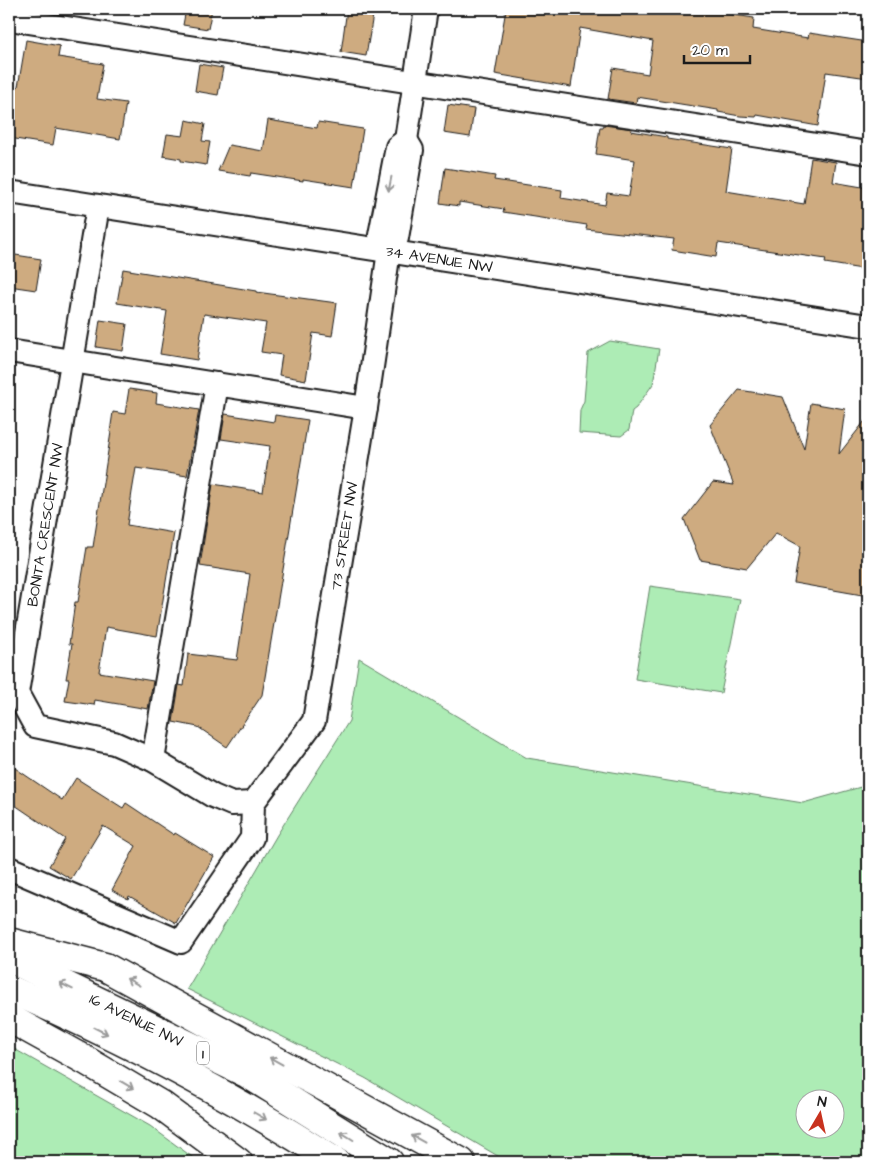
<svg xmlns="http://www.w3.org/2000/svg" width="877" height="1171" viewBox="0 0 877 1171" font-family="'Architects Daughter',sans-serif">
<rect width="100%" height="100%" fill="#fff"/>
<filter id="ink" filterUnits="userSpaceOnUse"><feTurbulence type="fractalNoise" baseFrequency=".02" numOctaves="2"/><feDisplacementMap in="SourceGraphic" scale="10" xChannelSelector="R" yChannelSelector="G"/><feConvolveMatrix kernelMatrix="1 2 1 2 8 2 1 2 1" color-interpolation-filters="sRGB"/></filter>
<g filter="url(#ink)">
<!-- green -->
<g fill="#adecb5" stroke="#648468" fill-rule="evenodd">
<path d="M610,341L659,349L653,384L636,408L632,411L629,430L621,436L579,433L580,410L584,401L588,353Z"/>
<path d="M650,586L740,599L721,693L635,679Z"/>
<path d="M359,658L527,758L803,803L868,785V1162H508L365,1078L187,989L277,835L349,721ZM804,1098H834V1128H804Z"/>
<path d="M9,1046L150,1126L199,1162H9Z"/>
</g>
<!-- building -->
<g fill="#ceab80" stroke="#1c1c1c">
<path d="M186,9H212L208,29L183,25Z"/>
<path d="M347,9H374L366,56L341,52Z"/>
<path d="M506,9H696L754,18L753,29L808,38L809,33L868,42V78L826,72L818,126L757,115L756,117L740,116L718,112V110L637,97L636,103L608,99L613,68L648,74L653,41L580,28L571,87L495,74Z"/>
<path d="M26,40L60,46L58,57L103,64L97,99L126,103L120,139L56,128L53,145L9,138V86L18,87Z"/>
<path d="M199,64L223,68L218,95L195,91Z"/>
<path d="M448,105L474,109L470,137L444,133Z"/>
<path d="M186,120L205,124L202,141L210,142L206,165L181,161V159L163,156L167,134L183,136Z"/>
<path d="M268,120L317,128L318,122L363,129L354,187L303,179V181L251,173L250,176L218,171L229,145L263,151Z"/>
<path d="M604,125L632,129L631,131L667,137V139L732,149L726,191L804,204L811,158L836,162L833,182L868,188V227L862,269L825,263L826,259L718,243L716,257L672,250L674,239L586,229L587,225L503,212L504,209L459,202V206L440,203L445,168L495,176L494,180L562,190L561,198L605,205L607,193L629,196L635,160L596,154L600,127H603Z"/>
<path d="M9,254L41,259L36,290L9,286Z"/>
<path d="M123,269L256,291V292L337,303L332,336L313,333L306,380L279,375L282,355L261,352L266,323L204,314L197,360L160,354L167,311L117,303Z"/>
<path d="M100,320L127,324L123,351L96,347Z"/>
<path d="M129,389L157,393L156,403L199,410L187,476L136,468L132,492L127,525L174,533L157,636L106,627L99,672L153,681L148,709L95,700L94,705L65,701L69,679H66L72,644H69L75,602H78L87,547H93L111,432H110L113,412L125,414Z"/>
<path d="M739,390L783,397L804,449L811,403L845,409L839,454L868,417V596L794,583L800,546L776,533L747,568L700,560L684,519L713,482L734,485L710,425Z"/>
<path d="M225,414L274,422L275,415L308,420L262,695L227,747L198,727L173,722L179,685L184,686L188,654L237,660L250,574L200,566L205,533L213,484L263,492L270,446L221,439Z"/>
<path d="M9,764L62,800L76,778L123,808L126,803L174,835L175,833L214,857L176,923L129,896L128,899L112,890L136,846L103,826L71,879L49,866L65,839L9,801Z"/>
</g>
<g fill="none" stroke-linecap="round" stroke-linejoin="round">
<defs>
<g id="minor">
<path d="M9,19L868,153"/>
<path d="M9,192L868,326"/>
<path d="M98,206L17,693L35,726L114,743L153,760L213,796L232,804L253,803"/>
<path d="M389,251L380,235L397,147L406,140L426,9"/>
<path d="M9,351L366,408"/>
<path d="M153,760L217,384"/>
<path d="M253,803L314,721L366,408L389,251L397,238L412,150L406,140"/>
<path d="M9,868L181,942L252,838L253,803"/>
</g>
<g id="highway">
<path d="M9,942L105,967L461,1162"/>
<path d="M9,958L248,1074L389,1162"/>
<path d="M9,989C123,1038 232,1096 336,1162"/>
<path d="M9,1018L85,1060L161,1105L238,1162"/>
</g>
</defs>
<!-- minor casing -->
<use href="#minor" stroke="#1c1c1c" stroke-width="26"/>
<!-- highway casing -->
<use href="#highway" stroke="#1c1c1c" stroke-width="31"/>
<!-- minor -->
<use href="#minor" stroke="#fff" stroke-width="22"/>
<!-- highway -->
<use href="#highway" stroke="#fff" stroke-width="28"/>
</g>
<!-- one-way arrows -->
<defs><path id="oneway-shaft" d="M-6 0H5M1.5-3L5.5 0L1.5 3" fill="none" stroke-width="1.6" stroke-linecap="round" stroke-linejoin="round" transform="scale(1.25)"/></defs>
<g stroke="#999">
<use href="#oneway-shaft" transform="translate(390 184) rotate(101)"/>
<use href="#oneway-shaft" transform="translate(133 982) rotate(-151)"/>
<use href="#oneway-shaft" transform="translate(66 986) rotate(-154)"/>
<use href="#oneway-shaft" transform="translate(101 1031) rotate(26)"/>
<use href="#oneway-shaft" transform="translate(276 1061) rotate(-151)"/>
<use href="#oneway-shaft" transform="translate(127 1085) rotate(31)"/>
<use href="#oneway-shaft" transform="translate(260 1116) rotate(30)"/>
<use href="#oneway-shaft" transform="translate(347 1136) rotate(-148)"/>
<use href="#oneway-shaft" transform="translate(418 1139) rotate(-151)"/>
</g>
</g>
<g text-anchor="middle" stroke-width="4" stroke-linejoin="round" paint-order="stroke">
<!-- shield labels -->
<rect fill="#fff" stroke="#606060" stroke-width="1" x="197" y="1041.5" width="12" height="23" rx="4"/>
<g font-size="14" font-weight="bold" fill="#1c1c1c">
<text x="203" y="1058">1</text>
</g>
<!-- street labels -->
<g font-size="15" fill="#1c1c1c" stroke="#fff">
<text transform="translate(439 259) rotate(9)" y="5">34 AVENUE NW</text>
<text transform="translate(45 525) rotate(-81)" y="5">BONITA CRESCENT NW</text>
<text transform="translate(344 536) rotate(-81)" y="5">73 STREET NW</text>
<text transform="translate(136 1020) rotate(26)" y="5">16 AVENUE NW</text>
</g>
</g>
<!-- margin -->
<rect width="877" height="1171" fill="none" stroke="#fff" stroke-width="30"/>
<rect x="15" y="15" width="847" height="1141" fill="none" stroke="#1c1c1c" stroke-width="2" filter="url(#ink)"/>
<!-- north arrow -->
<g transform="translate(820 1114) rotate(9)"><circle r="24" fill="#ffffff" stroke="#a4a4a4"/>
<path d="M0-4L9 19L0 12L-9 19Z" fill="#c8321e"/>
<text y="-8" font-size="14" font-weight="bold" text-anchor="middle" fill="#1c1c1c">N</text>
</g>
<!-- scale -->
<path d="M684 55v8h66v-8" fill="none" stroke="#1c1c1c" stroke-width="2.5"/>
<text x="692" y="55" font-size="15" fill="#1c1c1c" stroke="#ffffff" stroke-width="4" paint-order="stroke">20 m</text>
</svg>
